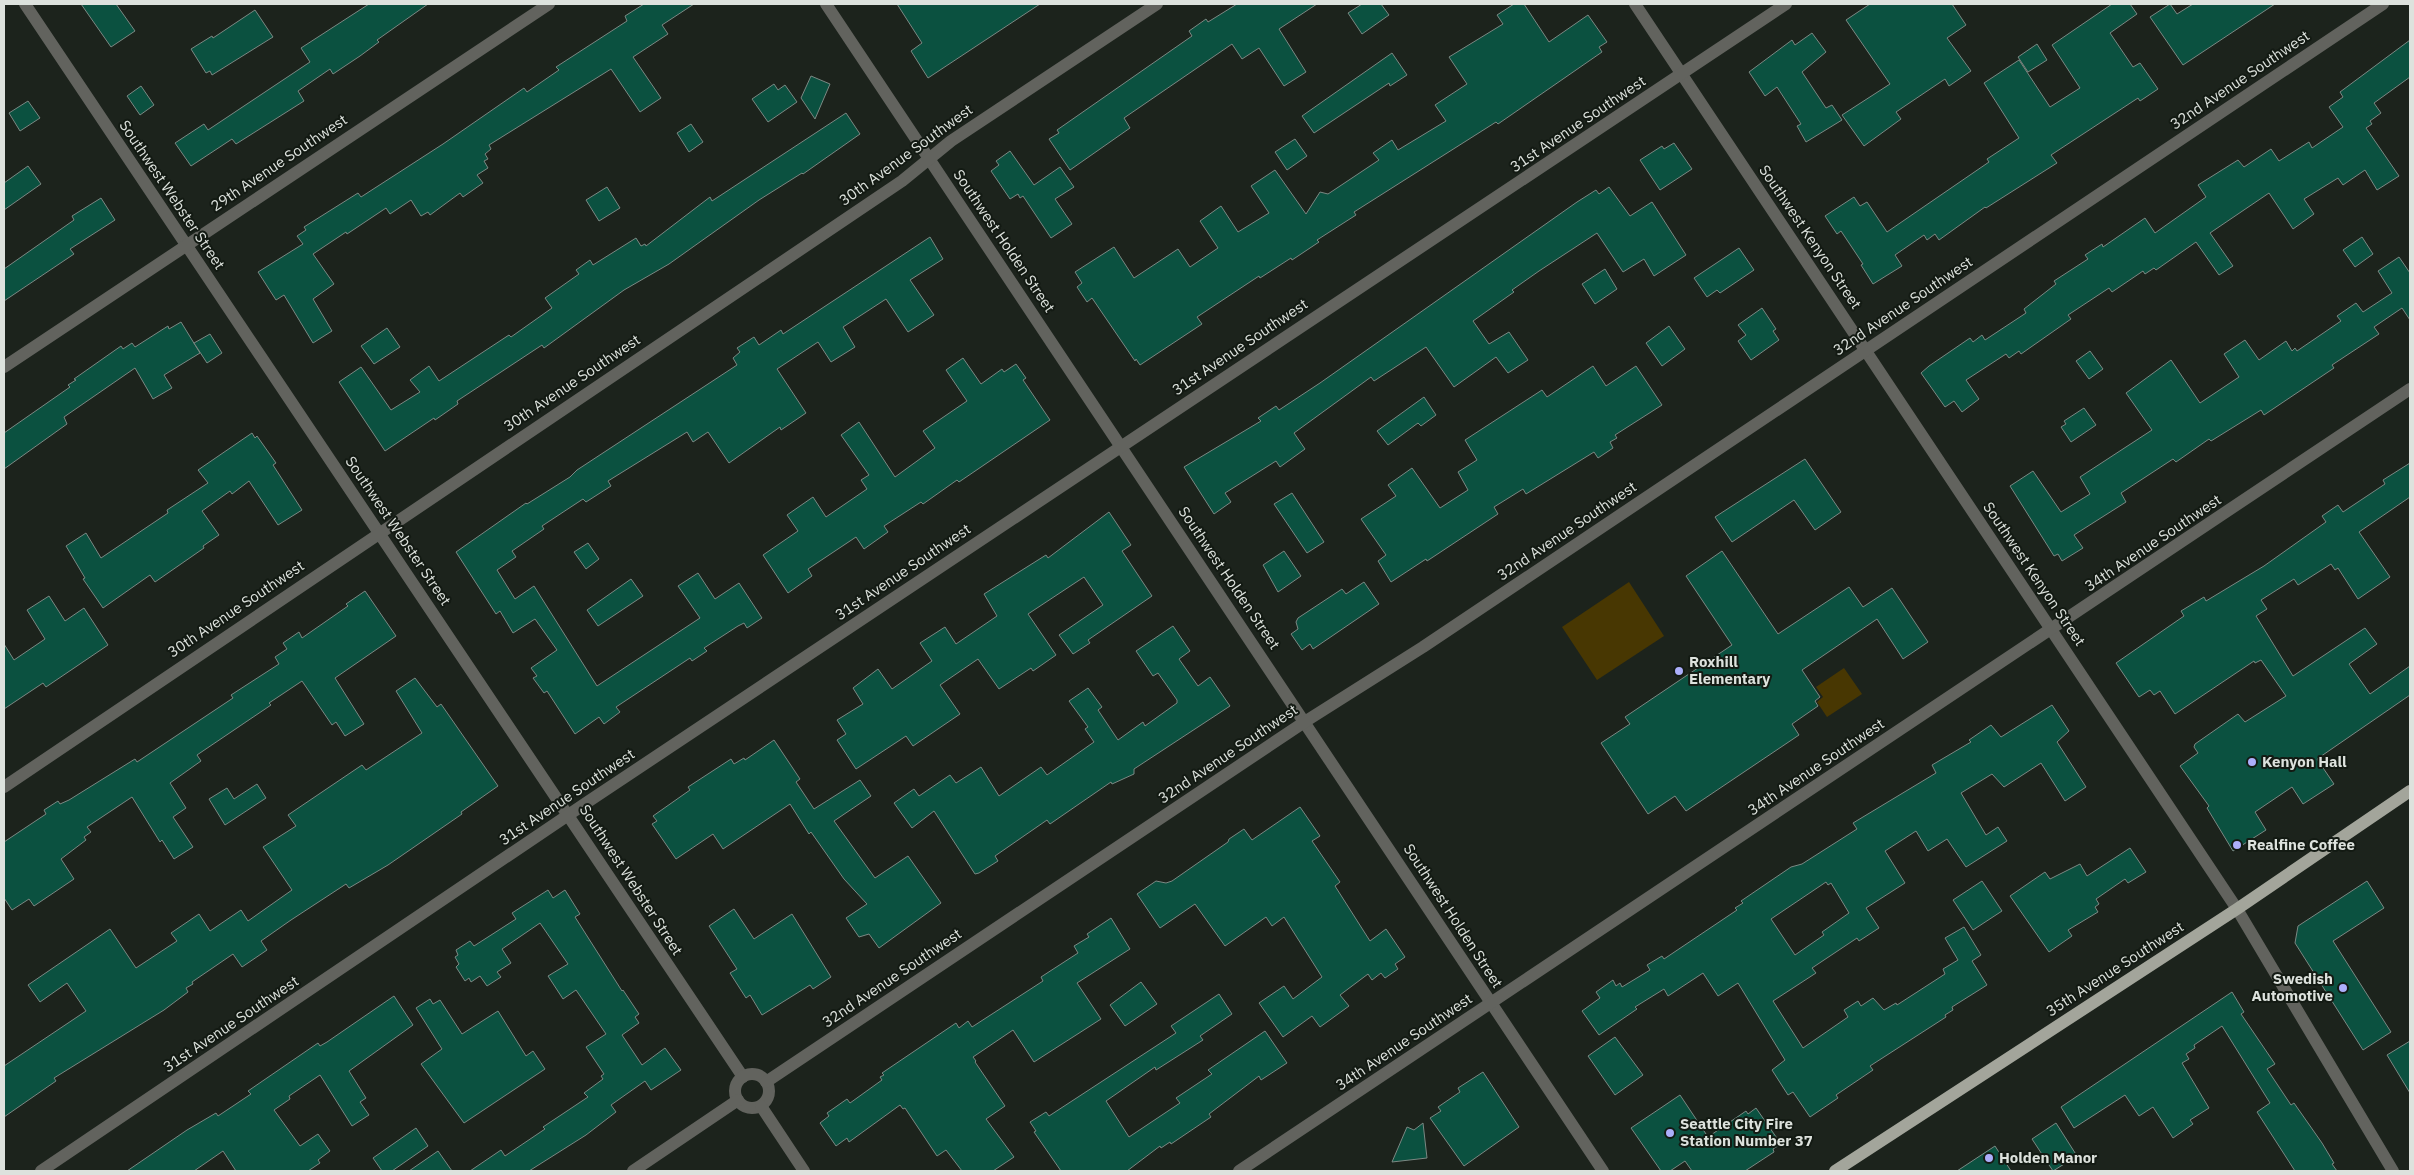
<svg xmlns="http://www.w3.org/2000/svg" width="2414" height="1175" viewBox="0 0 2414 1175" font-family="'IBM Plex Sans',sans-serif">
<rect width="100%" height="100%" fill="#1c231c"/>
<!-- green -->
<g fill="#483702">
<path d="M1629,582L1664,636L1597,680L1562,627Z"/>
<path d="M1844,668L1862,694L1827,717L1817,702L1823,697L1816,687Z"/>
</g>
<!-- building -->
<g fill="#0b5140" stroke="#7b8883" fill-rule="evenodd">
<path d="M81,4H116L135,31L111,47Z"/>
<path d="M369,4H428L377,40L379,42L360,56L333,74L330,69L298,91L304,101L236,144L232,139L191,166L175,143L204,124L208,130L310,62L301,48Z"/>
<path d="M644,4H694L662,25L668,34L633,57L661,98L640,112L611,69L489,145L491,149L485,154L488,159L484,161L488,168L477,175L483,183L463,197L460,193L430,215L428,212L421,216L411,200L390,214L386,208L347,234L346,232L313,254L334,284L313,299L332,331L313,343L284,295L276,300L258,272L303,244L297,236L306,230L304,227L358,193L361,197L443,144L524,88L527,92L559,70L556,67L627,21L625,16Z"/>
<path d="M897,4H1040L928,78L911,51L922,43Z"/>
<path d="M1237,4H1317L1279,29L1306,72L1284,86L1259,48L1242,59L1232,44L1124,118L1130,128L1070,170L1049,139L1059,133L1057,130L1192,36L1189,31L1206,19L1208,22Z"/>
<path d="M1362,4H1381L1389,15L1362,34L1348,13Z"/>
<path d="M1514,4H1524L1549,42L1588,15L1607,42L1599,47L1602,52L1498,124L1496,122L1354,212L1356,215L1317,240L1319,242L1292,260L1291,258L1260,278L1259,276L1197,317L1202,324L1140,365L1136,359L1135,361L1092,298L1087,302L1077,287L1082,283L1075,272L1114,247L1134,278L1178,249L1190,267L1218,248L1200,221L1221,206L1238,232L1269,213L1251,186L1275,170L1306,214L1320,192L1328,194L1379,160L1373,153L1392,140L1398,150L1446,121L1435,105L1467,84L1449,57L1503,24L1497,15Z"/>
<path d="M1870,4H1952L1966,25L1947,38L1971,71L1949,86L1945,79L1896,112L1901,119L1864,146L1842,115L1890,84L1846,20Z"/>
<path d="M2112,4H2130L2137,14L2110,33L2133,67L2140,63L2158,89L2140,101L2138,98L2051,155L2057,163L1986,208L1985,207L1939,240L1935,234L1927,240L1924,235L1895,255L1902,266L1873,284L1861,265L1863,264L1841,231L1837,234L1825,216L1854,197L1860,206L1867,202L1887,232L1989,162L1987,159L2019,138L1984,83L2019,60L2050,107L2080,88L2052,45Z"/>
<path d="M2170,4L2177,14L2193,4H2275L2183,65L2150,17Z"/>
<path d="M255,10L273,37L212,75L210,71L206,73L191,49L212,36L213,38Z"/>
<path d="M1812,33L1826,52L1802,72L1826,108L1832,105L1842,120L1806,142L1797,126L1801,124L1777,87L1765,96L1749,72L1792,40L1795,45Z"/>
<path d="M2410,40V77L2374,103L2381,113L2370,121L2372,124L2366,128L2399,176L2377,190L2365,170L2343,185L2338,178L2304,199L2314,214L2293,229L2269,193L2210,233L2233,266L2219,275L2196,242L2156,270L2154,268L2145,274L2143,271L2112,292L2109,288L2068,315L2071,319L2021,354L2019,351L2009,358L2006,354L1966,380L1979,399L1962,412L1954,401L1945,407L1921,373L1929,366L1970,338L1973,342L1982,335L1985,340L2026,313L2024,309L2056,284L2054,281L2088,259L2085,255L2102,244L2103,247L2145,218L2155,233L2206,197L2198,185L2238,160L2244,167L2271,149L2279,161L2309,142L2312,148L2343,127L2329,107L2343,97L2340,92Z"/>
<path d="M2037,44L2047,60L2028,72L2018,57Z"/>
<path d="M1392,53L1407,75L1390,86L1389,83L1314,133L1302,116Z"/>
<path d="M811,76L830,84L815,119L801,98Z"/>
<path d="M774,84L778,90L785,85L797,102L768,122L752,99Z"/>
<path d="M141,86L154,105L140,115L127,96Z"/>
<path d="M28,101L40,118L20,131L9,113Z"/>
<path d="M846,113L860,134L803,174L802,173L759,200L669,264L624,290L544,348L542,345L457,401L458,404L435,420L434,418L385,451L339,382L361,367L391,410L420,392L410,380L429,366L439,381L509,335L511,337L552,308L545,298L579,274L576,270L590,260L593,265L636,238L641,246L645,244L646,246L710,197L712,201Z"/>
<path d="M691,124L703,142L689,152L677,133Z"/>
<path d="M1295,139L1307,156L1287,170L1275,152Z"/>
<path d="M1674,143L1692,169L1660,190L1640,160L1662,146L1664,149Z"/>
<path d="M1010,151L1034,185L1060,167L1074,187L1055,199L1072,224L1051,238L1023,196L1020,198L1018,194L1010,199L991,171L999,165L996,161Z"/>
<path d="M28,166L41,184L4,210V183Z"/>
<path d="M607,187L620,208L599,221L586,200Z"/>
<path d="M1609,187L1630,216L1652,202L1686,255L1654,276L1644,259L1623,272L1597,233L1539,271L1512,290L1514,292L1473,321L1489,344L1509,332L1528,360L1508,373L1496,357L1454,387L1426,347L1374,381L1371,377L1294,433L1305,449L1280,467L1276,461L1225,493L1231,502L1214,514L1184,467L1261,421L1258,418L1276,406L1279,410L1320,383L1577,202L1596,190L1599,194Z"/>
<path d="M101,198L115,220L70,249L74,254L4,301V269L74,220L72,216Z"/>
<path d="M930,237L943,259L910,280L934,315L908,332L886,299L843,327L855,347L831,362L818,342L777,369L806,413L781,430L780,427L729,463L708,432L693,442L687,432L608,481L611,486L586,502L583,499L542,526L544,529L512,551L516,557L497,570L515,599L534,586L597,686L700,618L678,586L698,573L715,599L739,583L762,618L747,628L744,623L738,626L704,648L707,651L692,661L690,658L616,707L620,712L604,724L599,717L575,734L547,691L544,693L533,678L537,676L531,668L557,650L535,619L513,633L500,611L496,614L456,552L526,503L527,504L570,477L577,470L737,365L733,358L740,352L737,348L754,337L759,345L781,330L783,334Z"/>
<path d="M2362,237L2373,254L2355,267L2343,250Z"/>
<path d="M1739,248L1754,270L1720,293L1717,290L1707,297L1694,278Z"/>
<path d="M2399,257L2410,273V320L2402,308L2374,327L2379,334L2332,365L2334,368L2264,415L2261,410L2211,441L2209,439L2176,462L2173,459L2121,493L2126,502L2074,535L2083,548L2062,561L2058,554L2054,556L2010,486L2033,471L2061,512L2090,494L2080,477L2152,430L2126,393L2171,360L2200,403L2239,377L2224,354L2245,340L2259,360L2286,341L2292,351L2295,348L2297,351L2341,321L2337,316L2356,303L2363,312L2392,293L2378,271Z"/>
<path d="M1605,269L1617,289L1595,304L1582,284Z"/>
<path d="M1762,308L1776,329L1773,331L1779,340L1751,360L1738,341L1746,335L1738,325Z"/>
<path d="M181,322L200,353L164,375L172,388L153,399L135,368L64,417L67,424L4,469V433L70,387L68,385L76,380L74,379L121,346L123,349L132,343L135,347L168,326L169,329Z"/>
<path d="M1669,326L1685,349L1662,366L1646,343Z"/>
<path d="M387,328L400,347L374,364L361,346Z"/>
<path d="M210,334L222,353L207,363L194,343Z"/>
<path d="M2090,351L2103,369L2089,379L2076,361Z"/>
<path d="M963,358L981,384L1002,369L1004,372L1016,364L1026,378L1023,380L1050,420L959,482L957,480L923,504L921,502L884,526L888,532L864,549L856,537L808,569L812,576L788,593L763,555L798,531L787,515L813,497L826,517L867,489L861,480L869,475L841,435L859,422L895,477L935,448L923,431L967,401L946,370Z"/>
<path d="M1593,366L1606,386L1636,366L1662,405L1615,435L1617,438L1610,442L1613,448L1598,458L1594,452L1526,494L1523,489L1494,507L1498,514L1427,561L1426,559L1391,582L1378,561L1386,555L1361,519L1396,496L1388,485L1412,468L1440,508L1468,490L1458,472L1477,460L1465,440L1542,390L1547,397Z"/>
<path d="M1424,397L1436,415L1421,426L1418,423L1388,445L1377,431Z"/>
<path d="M2084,408L2096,425L2071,442L2061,427L2066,424L2064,421Z"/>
<path d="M252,433L255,438L257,436L276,463L273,465L302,510L278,525L249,481L232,494L230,491L202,511L219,535L203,546L204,548L155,582L150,575L103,608L83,579L85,578L66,546L86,533L101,558L168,513L167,510L208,483L198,470Z"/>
<path d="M1805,459L1841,512L1815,530L1794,500L1732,542L1715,517Z"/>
<path d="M2410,463V497L2359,532L2390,577L2358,599L2338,568L2335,570L2331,564L2298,585L2294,579L2261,600L2267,609L2256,616L2293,676L2365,628L2377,644L2349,664L2370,694L2410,666V695L2317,759L2334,784L2303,804L2292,787L2255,812L2266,830L2233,851L2207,808L2209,806L2180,766L2198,753L2194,747L2195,744L2238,714L2245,722L2286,696L2261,660L2255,663L2254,661L2175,714L2160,691L2154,695L2150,690L2139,697L2116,663L2184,616L2181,611L2204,597L2206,601L2264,566L2326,522L2322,516L2338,505L2343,512L2385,484L2383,480Z"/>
<path d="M1292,493L1324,542L1307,553L1274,504Z"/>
<path d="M1109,512L1131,545L1122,551L1152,596L1088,640L1090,643L1073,654L1059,635L1103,605L1084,577L1028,614L1056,655L1033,671L1031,668L999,689L978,659L940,685L960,714L913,746L906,736L856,769L837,740L846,734L837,720L863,704L853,688L878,669L892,689L932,661L920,643L945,627L956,644L997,616L984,594L1046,555L1048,558Z"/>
<path d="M588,543L599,559L586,569L574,552Z"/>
<path d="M1284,551L1301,576L1278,592L1263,565Z"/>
<path d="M1722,551L1778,634L1849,587L1863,607L1892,588L1928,642L1903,659L1877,619L1802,670L1820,697L1815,701L1818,706L1792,724L1799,735L1686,811L1675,796L1648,814L1601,743L1630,724L1625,717L1732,645L1686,576Z"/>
<path d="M631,579L643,596L598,626L587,610Z"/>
<path d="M1364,582L1379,604L1313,649L1310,644L1302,650L1291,634L1298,629L1296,622L1298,618L1342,589L1346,594Z"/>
<path d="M365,591L396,636L335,678L364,724L345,736L336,722L332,725L302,681L269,703L271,705L197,755L201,761L170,783L186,808L173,817L193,847L174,859L162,840L160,842L132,797L87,827L91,832L84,837L86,840L61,859L74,879L34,906L29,899L12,910L4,898V842L46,814L44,810L58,801L60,804L69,800L135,759L137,762L233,698L231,695L279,664L275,657L287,649L283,643L299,632L302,638L348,606L346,604Z"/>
<path d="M49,596L65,621L84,608L108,645L46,687L43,683L4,709V644L14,660L45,639L27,610Z"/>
<path d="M1173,626L1190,651L1179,659L1198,686L1210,677L1230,706L1134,769V774L1112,784L1111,782L1050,824L1047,820L995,856L998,861L979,873L975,874L934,811L912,828L894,803L914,789L919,796L950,775L956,783L981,767L999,796L1041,767L1047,775L1094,742L1085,729L1088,727L1069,701L1088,688L1102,707L1098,710L1118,740L1143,722L1145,726L1177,703V700L1158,673L1153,676L1136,651Z"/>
<path d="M415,678L437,707L441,704L498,786L461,812L462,814L388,865L349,888L346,884L291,920L261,941L267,950L242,967L233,954L192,982L193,984L186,988L188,992L164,1010L54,1078L56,1081L4,1117V1066L86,1011L67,983L40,1002L28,985L110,929L136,968L177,941L171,933L199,914L210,931L241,910L248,921L292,890L263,847L296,826L288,815L362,765L366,770L422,733L396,691Z"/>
<path d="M2052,705L2069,731L2057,742L2086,787L2065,801L2041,763L2004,787L1992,774L1961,793L1986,835L1998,827L2007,841L1966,867L1947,839L1928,851L1916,831L1885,851L1905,883L1866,908L1879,928L1859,941L1857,938L1812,968L1816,973L1773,1001L1803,1048L1848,1017L1844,1010L1858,1001L1861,1006L1873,998L1884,1010L1896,1003L1897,1005L1945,974L1943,969L1958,960L1945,938L1964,927L1981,955L1972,961L1987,985L1952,1007L1953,1010L1945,1015L1946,1017L1870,1066L1873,1070L1836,1095L1838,1098L1810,1117L1793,1092L1788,1095L1772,1070L1785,1060L1738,983L1718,996L1703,973L1668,996L1664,989L1635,1007L1637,1009L1599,1035L1582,1011L1600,998L1596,992L1613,980L1616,986L1620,983L1622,987L1650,970L1647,965L1662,956L1664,959L1737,910L1735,908L1743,903L1741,901L1791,867L1802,864L1857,829L1853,823L1936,773L1932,765L1971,742L1969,740L1991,725L2001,737ZM1826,882L1828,885L1831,883L1849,913L1822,932L1824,935L1795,955L1771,919Z"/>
<path d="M774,740L800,779L796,782L814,809L860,780L871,796L834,821L875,878L908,856L941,903L879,948L869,934L859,937L846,918L867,904L844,879L811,832L809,834L790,804L723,849L713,834L676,859L652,824L657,821L653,816L690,790L688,787L731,759L734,764L744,758L745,760Z"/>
<path d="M257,784L266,798L225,825L209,799L227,788L234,799Z"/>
<path d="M1300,807L1320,836L1312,841L1340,882L1335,886L1370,941L1386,929L1405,957L1395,964L1398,969L1385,978L1381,973L1372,980L1368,974L1340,995L1349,1006L1327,1022L1320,1027L1312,1016L1283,1037L1259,1003L1284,986L1293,999L1322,977L1284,917L1272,926L1266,917L1225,946L1195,904L1160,928L1137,894L1156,881L1166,883L1172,881L1228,842L1229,839L1244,829L1252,840Z"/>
<path d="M2130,848L2146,872L2128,883L2125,879L2096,899L2099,904L2095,907L2098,912L2068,930L2072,936L2049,952L2010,896L2045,872L2050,879L2080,864L2087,876Z"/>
<path d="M1982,881L2002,911L1973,930L1953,900Z"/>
<path d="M2367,881L2384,908L2333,941L2391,1032L2363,1050L2295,943L2298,926Z"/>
<path d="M548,890L553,898L565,890L580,914L575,917L622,991L623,990L639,1014L635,1017L639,1023L622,1035L642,1065L665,1048L681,1070L651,1090L645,1081L611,1105L616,1112L586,1135L529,1171H470L501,1150L505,1156L545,1129L543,1127L588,1097L584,1093L603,1079L601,1076L604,1074L586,1047L606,1034L576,990L563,999L548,976L568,964L540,923L502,949L511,963L497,972L501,977L487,986L480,976L471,982L469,978L465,981L456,967L459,964L455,957L458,955L456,950L470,941L474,946L516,919L512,913Z"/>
<path d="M734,909L754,939L792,914L831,977L813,989L810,985L762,1015L750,995L746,998L730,973L737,969L709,926Z"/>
<path d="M1111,918L1130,949L1077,983L1101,1019L1034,1062L1013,1030L973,1057L976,1061L975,1062L1005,1106L986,1119L1014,1157L993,1171H962L946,1150L937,1156L905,1108L903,1109L900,1105L849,1142L847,1138L836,1146L820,1123L829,1116L827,1113L847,1099L850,1103L882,1080L880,1077L884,1075L882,1073L956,1023L959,1028L968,1021L972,1027L1043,981L1041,977L1078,953L1074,946L1089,937L1087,934Z"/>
<path d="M1141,982L1157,1004L1125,1026L1110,1005Z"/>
<path d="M2232,992L2244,1012L2241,1014L2275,1064L2267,1069L2291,1105L2294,1103L2322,1143L2334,1163L2332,1164L2337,1171H2295L2257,1112L2270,1103L2222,1026L2194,1045L2195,1048L2186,1054L2189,1059L2182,1063L2209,1108L2190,1120L2193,1124L2173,1138L2153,1107L2139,1116L2125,1095L2074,1128L2061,1107Z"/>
<path d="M1219,994L1232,1014L1200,1036L1203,1040L1156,1070L1155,1067L1106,1101L1129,1137L1180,1103L1176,1098L1212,1074L1208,1070L1265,1031L1287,1063L1261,1080L1259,1076L1209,1114L1211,1117L1171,1144L1170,1142L1161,1148L1160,1146L1127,1171H1061L1034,1132L1036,1131L1030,1122L1046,1112L1049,1116L1176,1033L1171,1026Z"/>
<path d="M394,996L413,1025L349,1071L366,1098L360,1102L369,1115L352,1126L320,1075L289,1096L290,1099L274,1110L300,1146L318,1134L330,1151L318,1160L320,1163L308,1171H236L223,1151L194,1171H127L187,1130L216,1113L218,1116L251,1094L248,1091L318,1043L320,1046L327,1042Z"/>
<path d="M430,999L433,1004L440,1000L462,1034L498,1011L526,1056L533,1051L545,1069L464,1123L421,1064L442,1049L416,1008Z"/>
<path d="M1615,1037L1643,1075L1615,1095L1588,1056Z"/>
<path d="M2410,1041V1093L2387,1055Z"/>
<path d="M1483,1072L1519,1127L1464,1166L1430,1118L1441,1111L1438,1107L1460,1092L1458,1088Z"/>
<path d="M1680,1095L1708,1137L1746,1111L1748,1114L1756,1108L1781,1144L1773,1149L1774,1152L1745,1171H1692L1685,1161L1670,1171H1661L1631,1128Z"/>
<path d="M1423,1123L1427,1158L1392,1162L1407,1127L1414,1130Z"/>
<path d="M2056,1123L2077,1156L2053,1171L2032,1139Z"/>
<path d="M416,1128L428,1146L392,1171H382L373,1158Z"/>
<path d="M1995,1146L2011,1171H1957Z"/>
<path d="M438,1151L452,1171H409Z"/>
</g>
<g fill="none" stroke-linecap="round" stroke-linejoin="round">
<!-- minor -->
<g stroke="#62635e" stroke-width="12">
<path d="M25,4L743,1077"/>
<path d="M826,4L1603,1171"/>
<path d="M1635,4L2237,909L2393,1171"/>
<path d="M4,367L549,4"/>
<path d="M4,787L902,181L951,141L1157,4"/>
<circle cx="752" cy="1091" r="17"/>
<path d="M766,1082L1306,721L1423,647L2383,4"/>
<path d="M761,1106L804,1171"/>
<path d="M41,1171L589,801L1786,4"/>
<path d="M633,1171L738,1100"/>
<path d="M1239,1171L2410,389"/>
</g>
<!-- major -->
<path stroke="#a3a59b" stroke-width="12" d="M1835,1171L2237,909L2410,791"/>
</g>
<!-- markers -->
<g fill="#acaffb" stroke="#131a13" stroke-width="2">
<circle cx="1679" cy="671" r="5"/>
<circle cx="2252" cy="762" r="5"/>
<circle cx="2237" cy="845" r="5"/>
<circle cx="2343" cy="988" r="5"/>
<circle cx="1670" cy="1133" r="5"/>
<circle cx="1989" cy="1158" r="5"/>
</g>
<g text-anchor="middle" stroke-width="4" stroke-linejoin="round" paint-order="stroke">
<!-- street labels -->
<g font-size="15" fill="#dde2dd" stroke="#131a13">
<text transform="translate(2240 80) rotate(-34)" y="5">32nd Avenue Southwest</text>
<text transform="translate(1578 124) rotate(-34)" y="5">31st Avenue Southwest</text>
<text transform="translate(906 155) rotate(-36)" y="5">30th Avenue Southwest</text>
<text transform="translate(279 163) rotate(-34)" y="5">29th Avenue Southwest</text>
<text transform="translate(172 195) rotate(56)" y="5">Southwest Webster Street</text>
<text transform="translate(1810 237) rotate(56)" y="5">Southwest Kenyon Street</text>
<text transform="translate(1004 241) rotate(56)" y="5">Southwest Holden Street</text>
<text transform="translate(1903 306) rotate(-34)" y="5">32nd Avenue Southwest</text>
<text transform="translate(1240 347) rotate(-34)" y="5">31st Avenue Southwest</text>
<text transform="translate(572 383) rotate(-34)" y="5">30th Avenue Southwest</text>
<text transform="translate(398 531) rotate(56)" y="5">Southwest Webster Street</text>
<text transform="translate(1567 531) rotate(-34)" y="5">32nd Avenue Southwest</text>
<text transform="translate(2153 543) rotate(-34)" y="5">34th Avenue Southwest</text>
<text transform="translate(903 572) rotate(-34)" y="5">31st Avenue Southwest</text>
<text transform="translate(2034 574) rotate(56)" y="5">Southwest Kenyon Street</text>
<text transform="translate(1229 578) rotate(56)" y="5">Southwest Holden Street</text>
<text transform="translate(236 609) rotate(-34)" y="5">30th Avenue Southwest</text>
<text transform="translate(1228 754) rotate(-34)" y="5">32nd Avenue Southwest</text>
<text transform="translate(1816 767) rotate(-34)" y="5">34th Avenue Southwest</text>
<text transform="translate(567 797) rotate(-34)" y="5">31st Avenue Southwest</text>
<text transform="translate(631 880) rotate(57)" y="5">Southwest Webster Street</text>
<text transform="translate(1453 916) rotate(57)" y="5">Southwest Holden Street</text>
<text transform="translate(2115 969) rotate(-33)" y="5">35th Avenue Southwest</text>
<text transform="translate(892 978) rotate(-34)" y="5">32nd Avenue Southwest</text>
<text transform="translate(231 1024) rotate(-34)" y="5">31st Avenue Southwest</text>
<text transform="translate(1404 1042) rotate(-34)" y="5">34th Avenue Southwest</text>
</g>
<!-- poi labels -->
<g font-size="15" font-weight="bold" fill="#dde2dd" stroke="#131a13" text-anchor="start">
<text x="1689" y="667">Roxhill<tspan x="1689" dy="17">Elementary</tspan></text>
<text x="2262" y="767">Kenyon Hall</text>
<text x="2247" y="850">Realfine Coffee</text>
<text x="2333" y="984" text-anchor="end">Swedish<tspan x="2333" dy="17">Automotive</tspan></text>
<text x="1680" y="1129">Seattle City Fire<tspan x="1680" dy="17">Station Number 37</tspan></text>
<text x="1999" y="1163">Holden Manor</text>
</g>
</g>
<!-- border -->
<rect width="2414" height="1175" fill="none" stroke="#dde2dd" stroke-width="10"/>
</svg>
